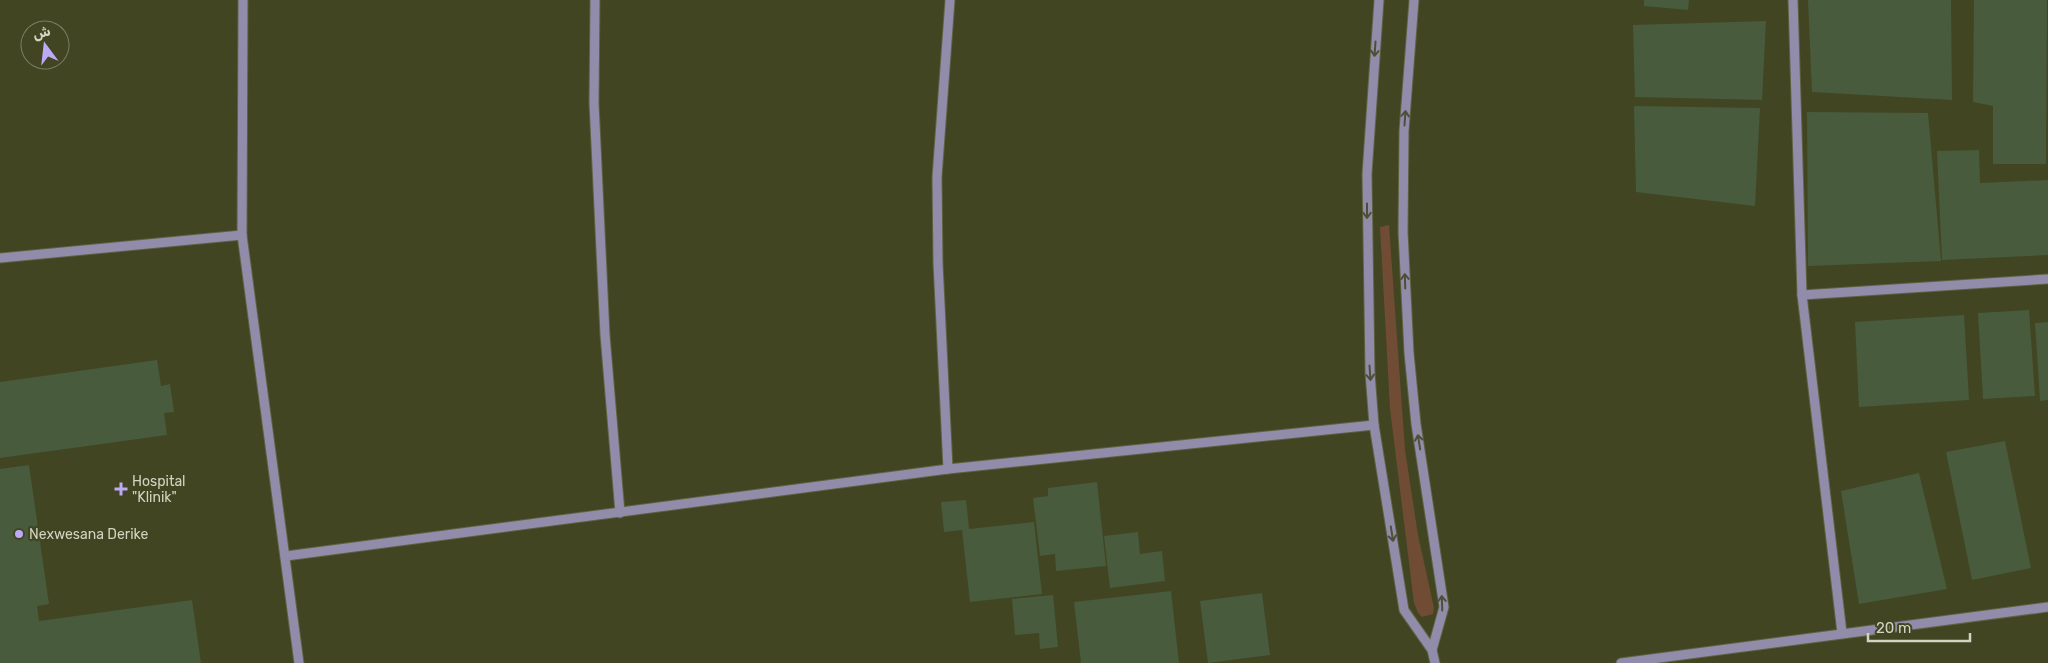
<svg xmlns="http://www.w3.org/2000/svg" width="2048" height="663" viewBox="0 0 2048 663" font-family="Rubik,Cairo,sans-serif">
<rect width="100%" height="100%" fill="#414522"/>
<!-- green -->
<path fill="#704c34" d="M1389,225L1405,450L1418,535L1434,608L1433,614L1422,617L1418,613L1414,603L1390,409L1380,227Z"/>
<!-- building -->
<g fill="#485b3d">
<path d="M1644,0H1689L1688,10L1644,6Z"/>
<path d="M1808,0H1951L1952,100L1812,92Z"/>
<path d="M1974,0H2047L2046,164H1993V106L1973,102Z"/>
<path d="M1766,21L1762,100L1635,97L1633,25Z"/>
<path d="M1634,106L1760,108L1755,206L1636,192Z"/>
<path d="M1807,112L1928,113L1941,261L1808,266Z"/>
<path d="M1979,150L1980,183L2048,180V255L1942,260L1937,151Z"/>
<path d="M2029,310L2035,396L1983,399L1978,313Z"/>
<path d="M1964,315L1969,400L1859,407L1855,322Z"/>
<path d="M2048,322V400L2040,401L2035,323Z"/>
<path d="M157,360L161,386L170,384L174,412L164,413L167,435L0,458V382Z"/>
<path d="M2005,441L2031,568L1972,580L1946,452Z"/>
<path d="M29,465L49,604L37,606L39,621L192,600L201,663H0V469Z"/>
<path d="M1919,473L1947,589L1859,604L1841,491Z"/>
<path d="M1097,482L1106,566L1056,571L1055,554L1040,556L1033,498L1048,496V488Z"/>
<path d="M966,500L969,529L1034,522L1042,594L970,602L962,530L944,532L941,502Z"/>
<path d="M1138,532L1140,554L1162,551L1165,581L1110,588L1104,536Z"/>
<path d="M1171,591L1179,663H1081L1074,602Z"/>
<path d="M1262,593L1270,655L1208,663L1200,601Z"/>
<path d="M1053,595L1058,647L1040,649L1039,633L1015,635L1012,599Z"/>
</g>
<g fill="none" stroke-linecap="round" stroke-linejoin="round">
<defs>
<g id="minor">
<path d="M243,0L242,235L299,663"/>
<path d="M595,0L594,103L605,335L620,513"/>
<path d="M1379,0L1367,174L1370,373L1374,425L1404,610L1432,650L1435,663"/>
<path d="M1414,0L1404,131L1403,232L1409,353L1416,424L1444,607L1432,650"/>
<path d="M1793,0L1802,295L2048,279"/>
<path d="M0,258L242,235"/>
<path d="M1802,295L1842,633"/>
<path d="M948,469L938,263L937,177L950,0"/>
<path d="M286,556L948,469L1374,425"/>
<path d="M1621,663L2048,607"/>
</g>
</defs>
<!-- minor casing -->
<use href="#minor" stroke="#5e6242" stroke-width="11"/>
<!-- minor -->
<use href="#minor" stroke="#928cab" stroke-width="9"/>
</g>
<!-- one-way arrows -->
<defs><path id="oneway-shaft" d="M-6 0H5M1.5-3L5.5 0L1.5 3" fill="none" stroke-width="1.6" stroke-linecap="round" stroke-linejoin="round" transform="scale(1.25)"/></defs>
<g stroke="#4d5037">
<use href="#oneway-shaft" transform="translate(1375 49) rotate(94)"/>
<use href="#oneway-shaft" transform="translate(1405 118) rotate(-86)"/>
<use href="#oneway-shaft" transform="translate(1367 211) rotate(90)"/>
<use href="#oneway-shaft" transform="translate(1405 281) rotate(-92)"/>
<use href="#oneway-shaft" transform="translate(1370 373) rotate(86)"/>
<use href="#oneway-shaft" transform="translate(1419 442) rotate(-99)"/>
<use href="#oneway-shaft" transform="translate(1392 534) rotate(81)"/>
<use href="#oneway-shaft" transform="translate(1442 603) rotate(-92)"/>
</g>
<!-- markers -->
<g fill="#bbaaf6" stroke="#414522" stroke-width="2">
<path d="M118.5 481.5h5v5h5v5h-5v5h-5v-5h-5v-5h5z"/>
<circle cx="19" cy="534" r="5"/>
</g>
<g text-anchor="middle" stroke-width="4.5" stroke-linejoin="round" paint-order="stroke">
<!-- poi labels -->
<g font-size="14" fill="#d1d4c0" stroke="#414522" text-anchor="start">
<text x="132" y="486">Hospital<tspan x="132" dy="16">"Klinik"</tspan></text>
<text x="29" y="539">Nexwesana Derike</text>
</g>
</g>
<!-- north arrow -->
<g transform="translate(45 45) rotate(345)"><circle r="24" fill="#414522" stroke="#7b7e61"/>
<path d="M0-4L9 19L0 12L-9 19Z" fill="#bbaaf6"/>
<text y="-8" font-size="14" font-weight="bold" text-anchor="middle" fill="#d1d4c0">ش</text>
</g>
<!-- scale -->
<path d="M1868 633v8h102v-8" fill="none" stroke="#d1d4c0" stroke-width="2.5"/>
<text x="1876" y="633" font-size="15" fill="#d1d4c0" stroke="#414522" stroke-width="4" paint-order="stroke">20 m</text>
</svg>
